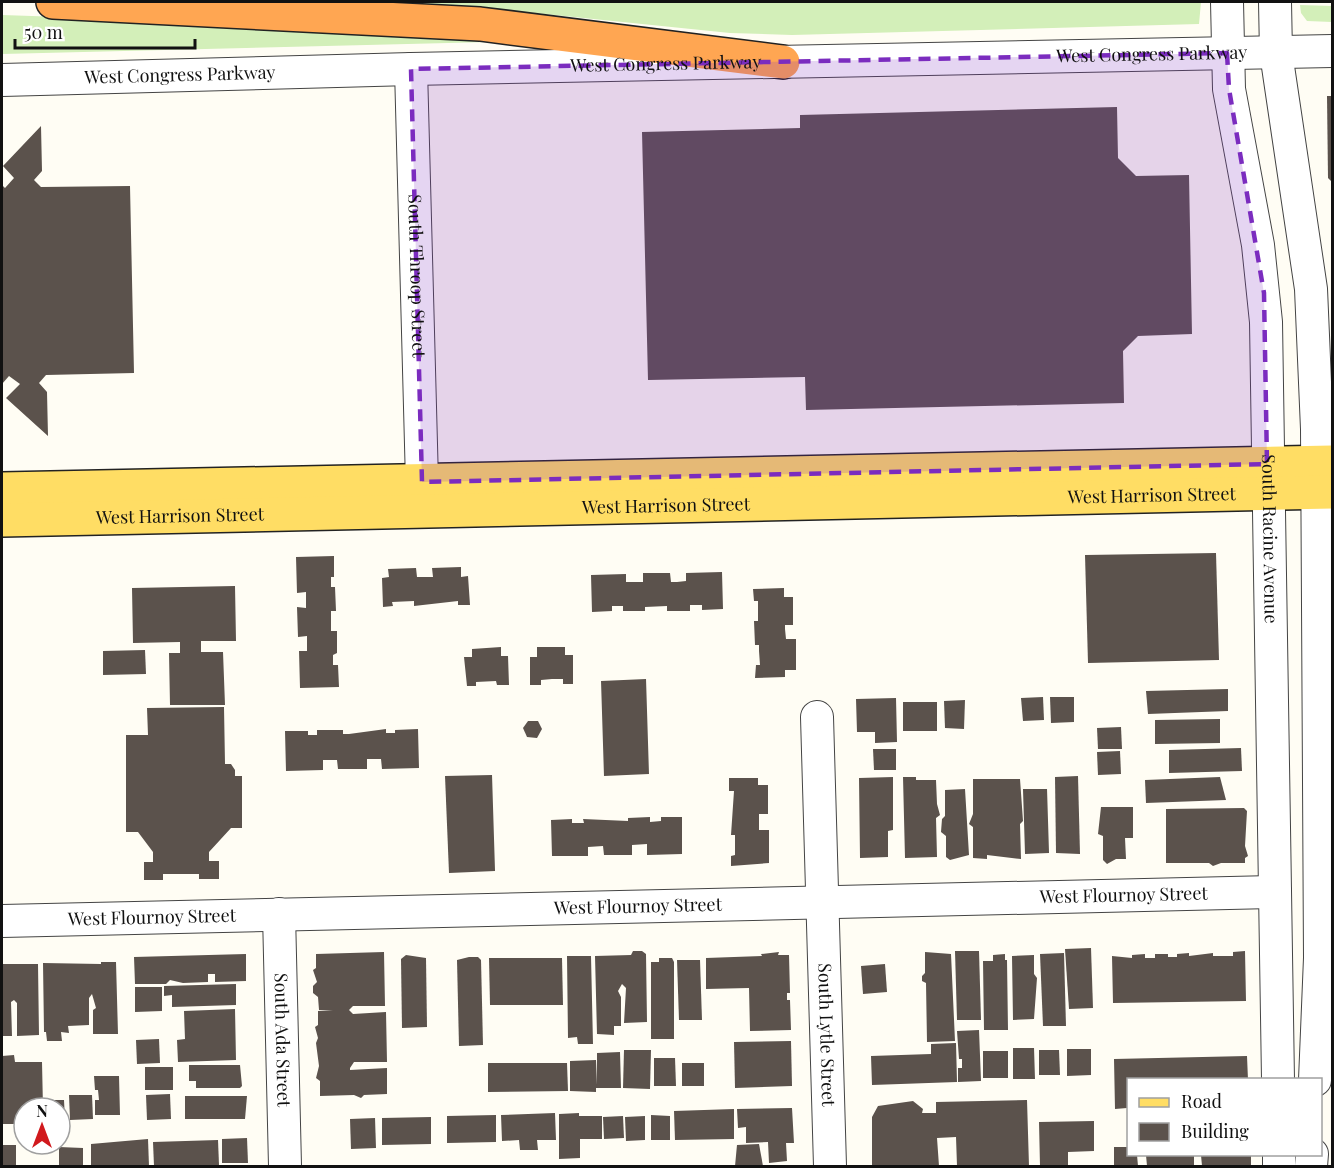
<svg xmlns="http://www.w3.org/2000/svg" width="1334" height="1168" viewBox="0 0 1334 1168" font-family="'Playfair Display',serif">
<rect width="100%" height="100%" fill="#fffdf4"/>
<!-- grass -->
<g fill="#d3efb9">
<path d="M351,2H1201L1199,24L792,35L730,33L467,6Z"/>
<path d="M1300,5L1332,6V22L1307,21L1301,13Z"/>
<path d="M2,15L181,21L535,41L2,54Z"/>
</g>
<!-- building -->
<g fill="#5b524c">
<path d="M1327,96H1332V182L1328,178Z"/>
<path d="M1117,107L1118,158L1136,176L1189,175L1192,334L1138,336L1123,351L1124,403L806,410L805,377L648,380L642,132L800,128V115Z"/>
<path d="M41,126L42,171L34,180L41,187L130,186L134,373L46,375L39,383L47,392L48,436L6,398L20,384L9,376L2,384V185L5,188L14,178L3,166Z"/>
<path d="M1216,553L1219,660L1088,663L1085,555Z"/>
<path d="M334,556V577H331V587H335L336,611H331V631H337V653L333,655V665H338L339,687L300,688L299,651H307V636L298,637L297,607L306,608V592L297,593L296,557Z"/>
<path d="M461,567V577L468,576L470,605H458V601L414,606V601L392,602L393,606L383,607L382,578L389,577L388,569L416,568L417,577H433L432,568Z"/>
<path d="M722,572L723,609L702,610V605H690V611H667V606L645,607V611H623V606H612V611L592,612L591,575L626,574V582H643V573H670L671,582H677L686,581V573Z"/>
<path d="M235,586L236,641H201V652H223L225,705H170L169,653H180V642L133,643L132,588Z"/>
<path d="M784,588V597H793V625H785V629L786,639H796V670H785V677L755,678L756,665H760L759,651V645H755L754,621H758V601H754L753,589Z"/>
<path d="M501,647V656H508L509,685H497L496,681L476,682V686H467L464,657H472V649Z"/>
<path d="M537,647H565V655H573V684H563V679H552L541,680V685H530V657H537Z"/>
<path d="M145,650L146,674L103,675V651Z"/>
<path d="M646,679L649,774L604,776L601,681Z"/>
<path d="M1228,689V711L1148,714L1146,691Z"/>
<path d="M1043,697L1044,720L1023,721L1021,698Z"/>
<path d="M1050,697H1074V722L1051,723Z"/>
<path d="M896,698L897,742L875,743V732H857L856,699Z"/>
<path d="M965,700L964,729L945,728L944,701Z"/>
<rect x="903" y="702" width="34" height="29"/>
<path d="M224,707L225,764H231L235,770V776H242V828H231L209,852V861H219V879H199V874H163V880H144V862H153V852L138,832H126V735H148L147,708Z"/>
<path d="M1220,719V743L1155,744V720Z"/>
<path d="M528,721H538L542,729L537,738L527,737L523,728Z"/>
<path d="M1121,727L1122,749H1098L1097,728Z"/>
<path d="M386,729V733H395V730L418,729L419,768L382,769L381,759H367V769H338L337,760H323V770L286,771L285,731H308V735H317V730H343V734H349Z"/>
<path d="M1241,748L1242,771L1169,773V750Z"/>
<path d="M873,749H896V770H874Z"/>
<path d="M1120,751L1121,774L1098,775L1097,752Z"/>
<path d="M492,775L495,871L449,873L445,776Z"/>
<path d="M1078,776L1080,854L1056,853L1055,777Z"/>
<path d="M893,777V830L888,831V857L860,858L859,778Z"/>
<path d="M903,777H916V780H936L937,804L940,815L936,818L937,857L905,858Z"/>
<path d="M1220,777L1226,800L1146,803L1145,780Z"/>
<path d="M729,778H758V785H768V814H759V830H769V863L731,866V856L735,855V835H731L734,791H729Z"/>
<path d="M973,779H1020L1023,821L1020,824L1021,859L987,855V859L973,858V827L969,824L973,814Z"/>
<path d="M965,789L969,855L950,860L946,857V836L941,832L942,819L945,816V790Z"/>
<path d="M1023,789H1047L1049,853L1025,854Z"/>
<path d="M1101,807H1133V838H1125L1126,859H1116L1107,864L1103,860V836L1098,834Z"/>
<path d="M1244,808L1247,811L1245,846L1248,856L1245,858V863H1221L1213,866L1209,863H1166V809Z"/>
<path d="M650,817V822L661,821V817H682V854L647,855V844L632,845V855H604L603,846L588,847V856H552L551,820L572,819V823H584L583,819L628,821V818Z"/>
<path d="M1091,948L1093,1008L1069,1009L1065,949Z"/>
<path d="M633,951H642L646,954L647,1022L624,1023L626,988L622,984L618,991L621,997V1026H614V1035L597,1034L595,956L631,955Z"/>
<path d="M955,951H979L981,1020H957Z"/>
<path d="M1245,951L1246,1001L1113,1003L1112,956L1132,958V955L1145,954V958H1155V954H1168V957H1177V954L1189,953V956L1213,953V956H1233V952Z"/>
<path d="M384,952L385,1006H353L349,1010L353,1014L386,1012L387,1062H354L350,1068V1070L387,1068V1094L364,1095L361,1098L354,1095L320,1096V1081L316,1078L319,1066L316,1043L318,1038L315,1027L318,1025V1011L333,1010H319L318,997L313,993V986L317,982L313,970L316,968V954Z"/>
<path d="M779,952L778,955H789L790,993H787V1000H790L791,1030L750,1031L749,988L706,989V958L762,956L761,954Z"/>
<path d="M925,952L951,954L955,1041L927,1042L926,983L922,981V976L925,973Z"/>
<path d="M1064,953L1066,1026H1043L1040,954Z"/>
<path d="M246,954V981L215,982V974H208V982L183,983L170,980L166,984H135L134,957Z"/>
<path d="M1005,954V960H1007L1008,1030H984L983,961H993V955Z"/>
<path d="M406,955L426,958L427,1027L402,1028L401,959Z"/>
<path d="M1034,955V974L1037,978L1034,1019L1013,1020L1012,956Z"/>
<path d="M567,956H591L593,1044H578L577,1037L568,1038Z"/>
<path d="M469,957H478L481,960L483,1045L459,1046L457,960Z"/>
<path d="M489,958H562L563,1005H490Z"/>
<path d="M659,958H672L674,962V1039H651V962H659Z"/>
<path d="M677,960H700L702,1020H679Z"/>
<path d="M101,962H116L118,1034H93V1010L96,1008L92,994L89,998V1025L68,1026L69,1033L61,1032L62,1041H47L46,1032H44L43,963L101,964Z"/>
<path d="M2,964H38L39,1035L17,1036V1003L14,1000L11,1002L12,1036H2Z"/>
<path d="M885,964L887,992L863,994L861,966Z"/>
<path d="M236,984V1005L172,1007V995L164,996V986Z"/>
<path d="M135,987H162V1011L135,1012Z"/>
<path d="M235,1009L236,1060L178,1062L177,1040L185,1039L184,1011Z"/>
<path d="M979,1030L981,1081L958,1082V1068H962V1059H959L957,1031Z"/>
<path d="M159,1039L160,1063L137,1064L136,1040Z"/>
<path d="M791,1041L792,1086L735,1088L734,1042Z"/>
<path d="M956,1043L957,1082L872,1085L871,1056L931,1054V1044Z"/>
<path d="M1013,1048H1034L1035,1079H1013Z"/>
<path d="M1067,1049H1091V1075L1067,1076Z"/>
<path d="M624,1050H651L650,1089L623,1088Z"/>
<path d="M1039,1050H1059L1060,1075H1039Z"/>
<rect x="983" y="1051" width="25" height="27"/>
<path d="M620,1052L621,1088H596V1092L570,1091V1061L596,1060L597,1085V1053Z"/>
<path d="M14,1055L15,1062H42L43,1108H24V1124H2V1056Z"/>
<path d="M1247,1056L1248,1080H1128V1105L1127,1108L1115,1109L1114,1059Z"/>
<path d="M654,1058H675L676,1086H654Z"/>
<path d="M488,1063H567L568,1091L488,1092Z"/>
<rect x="682" y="1063" width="22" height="23"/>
<path d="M189,1065H240L242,1086L240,1088H196V1081H189Z"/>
<rect x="145" y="1067" width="28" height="23"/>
<path d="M94,1076H119L120,1115H95V1100H99L98,1090H95Z"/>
<path d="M170,1094L171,1119L147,1120L146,1095Z"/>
<path d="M69,1095H92L93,1119L70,1120Z"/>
<path d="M185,1096H247L245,1119H185Z"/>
<path d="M44,1100H64L65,1120H60V1108H44Z"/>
<path d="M1027,1100L1029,1166H957L956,1137L937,1138L939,1166H872V1117L878,1106L913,1101L923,1109L922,1113H936V1102Z"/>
<path d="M792,1108L794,1143H786L787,1161L769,1163L768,1142L746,1143V1127L738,1128L737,1109Z"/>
<path d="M734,1109V1139L675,1140L674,1111Z"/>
<path d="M555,1113L556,1140H537L538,1150H520L519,1140L502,1141L501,1115Z"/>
<path d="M579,1113V1116H602V1139H580V1158L559,1159V1114Z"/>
<path d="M496,1115V1142L447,1143V1116Z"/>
<path d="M651,1115L670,1116V1140H651Z"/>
<path d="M623,1116L624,1138L604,1139L603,1117Z"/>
<path d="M645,1116V1140L626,1141L625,1117Z"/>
<path d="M431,1117V1144L382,1145V1118Z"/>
<path d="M375,1118L376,1148L351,1149L350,1119Z"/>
<path d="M1094,1121V1151L1068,1152V1166H1040L1039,1122Z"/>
<path d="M247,1138L248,1163H222V1139Z"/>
<path d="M148,1139L149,1166H91V1144Z"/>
<path d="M218,1140L219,1165L154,1166L153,1142Z"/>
<path d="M759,1144L763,1166H735L737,1145Z"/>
<rect x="2" y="1145" width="14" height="21"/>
<path d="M59,1147L83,1148V1166H59Z"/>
<path d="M1114,1147H1128V1155H1137L1138,1166H1114Z"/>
<path d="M1146,1155H1194V1166H1147Z"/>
<path d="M1201,1155H1251V1166H1202Z"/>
</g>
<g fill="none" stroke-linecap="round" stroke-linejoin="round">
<defs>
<g id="minor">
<path id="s1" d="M1227,2L1229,89L1258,245L1266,322L1278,1080"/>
<path d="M1275,2L1276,53L1311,289L1317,429L1320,958L1315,1080"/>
<path id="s2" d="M411,69L422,482"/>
<path id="s3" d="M2,80L411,69L1332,51"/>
<path id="s4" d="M817,717L830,1166"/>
<path id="s5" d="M279,914L285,1166"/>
<path id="s6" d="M2,921L1275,892"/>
<path d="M1279,1154V1166"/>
<path d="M1311,1166L1312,1154"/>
</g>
<g id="major">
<path d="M2,489L1332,462"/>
<path id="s7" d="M2,520L1332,492"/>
</g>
<path id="highway" d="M53,2L480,24L783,62"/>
</defs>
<!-- minor casing -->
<use href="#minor" stroke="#444" stroke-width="34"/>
<!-- major casing -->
<use href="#major" stroke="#222" stroke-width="36"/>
<!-- highway casing -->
<use href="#highway" stroke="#222" stroke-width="36"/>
<!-- minor -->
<use href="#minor" stroke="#fff" stroke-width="32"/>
<!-- major -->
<use href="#major" stroke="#ffdd64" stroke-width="33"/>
<!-- highway -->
<use href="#highway" stroke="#ffa652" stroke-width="33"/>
</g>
<!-- marked area -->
<path fill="#7b2cbf" fill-opacity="0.2" stroke="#7b2cbf" stroke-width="4.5" stroke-dasharray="12 8" stroke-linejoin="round" d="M1227,53L1229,89L1264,293L1267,464L422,482L411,69Z"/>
<g text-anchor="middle" stroke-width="6" stroke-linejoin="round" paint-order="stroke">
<!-- street labels -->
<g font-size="18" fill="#111" stroke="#fff">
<text dy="6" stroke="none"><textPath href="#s3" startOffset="1150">West Congress Parkway</textPath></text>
<text dy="6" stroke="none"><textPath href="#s3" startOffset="664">West Congress Parkway</textPath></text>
<text dy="6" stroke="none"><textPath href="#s3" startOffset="178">West Congress Parkway</textPath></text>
<text dy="6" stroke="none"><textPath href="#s2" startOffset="207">South Throop Street</textPath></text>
<text dy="6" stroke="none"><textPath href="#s7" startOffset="1150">West Harrison Street</textPath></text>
<text dy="6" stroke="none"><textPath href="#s7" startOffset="664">West Harrison Street</textPath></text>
<text dy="6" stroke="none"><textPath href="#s7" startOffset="178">West Harrison Street</textPath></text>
<text dy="6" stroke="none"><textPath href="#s1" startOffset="540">South Racine Avenue</textPath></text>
<text dy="6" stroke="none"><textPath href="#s6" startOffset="1122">West Flournoy Street</textPath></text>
<text dy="6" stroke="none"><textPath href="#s6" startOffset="636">West Flournoy Street</textPath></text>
<text dy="6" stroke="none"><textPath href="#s6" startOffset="150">West Flournoy Street</textPath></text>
<text dy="6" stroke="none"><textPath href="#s4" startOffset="318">South Lytle Street</textPath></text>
<text dy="6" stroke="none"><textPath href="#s5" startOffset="126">South Ada Street</textPath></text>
</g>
</g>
<!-- border -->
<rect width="1334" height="1168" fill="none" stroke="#111111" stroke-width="6"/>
<!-- legend -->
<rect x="1127" y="1078" width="195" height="78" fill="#ffffff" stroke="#a0a0a0" stroke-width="1.5"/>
<rect x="1139" y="1098" width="30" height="9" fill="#ffdd64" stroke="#a0a0a0" stroke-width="1.5"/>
<text x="1181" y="1108" font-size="18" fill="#111111">Road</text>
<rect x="1139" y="1123" width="30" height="18" fill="#5b524c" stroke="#a0a0a0" stroke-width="1.5"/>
<text x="1181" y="1138" font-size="18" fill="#111111">Building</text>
<!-- north arrow -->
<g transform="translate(42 1126)"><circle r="28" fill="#ffffff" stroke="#a0a0a0" stroke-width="1.5"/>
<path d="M0-4.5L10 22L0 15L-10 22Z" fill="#d1191d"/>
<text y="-9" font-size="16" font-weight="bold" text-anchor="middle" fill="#111111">N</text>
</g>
<!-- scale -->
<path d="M15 39v9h180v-9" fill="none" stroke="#111111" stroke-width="3"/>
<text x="24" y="39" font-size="18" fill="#111111" stroke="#ffffff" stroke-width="4.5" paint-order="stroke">50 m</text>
</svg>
